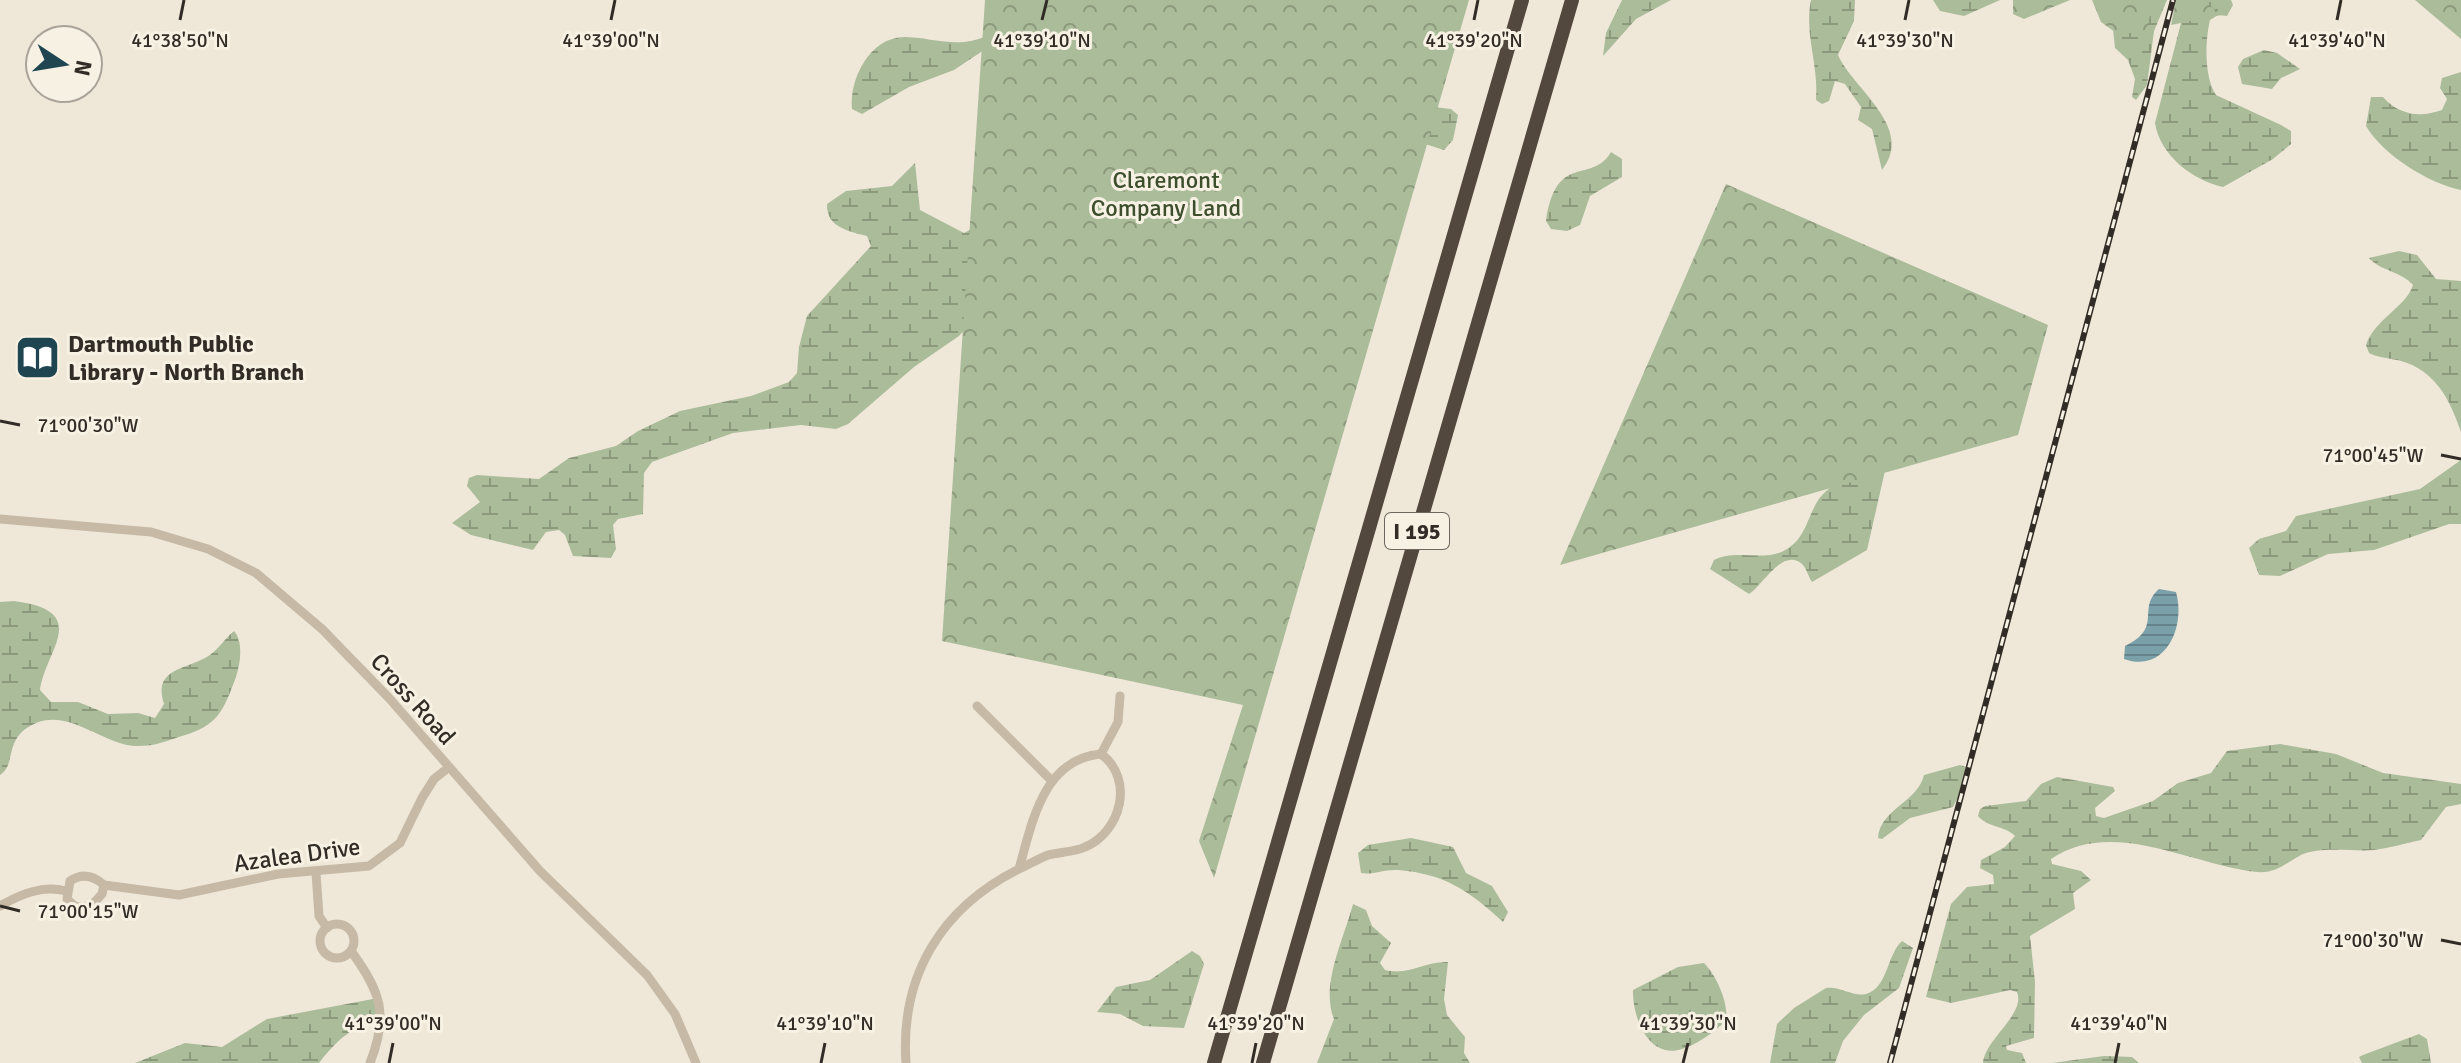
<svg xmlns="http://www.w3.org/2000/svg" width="2461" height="1063" viewBox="0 0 2461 1063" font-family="Signika,sans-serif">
<defs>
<pattern id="wetland-marsh" width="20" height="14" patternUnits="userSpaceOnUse" patternTransform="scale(2)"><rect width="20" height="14" fill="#abbc9a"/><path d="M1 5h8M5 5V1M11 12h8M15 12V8" fill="none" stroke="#8c997d"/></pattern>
<pattern id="park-crowns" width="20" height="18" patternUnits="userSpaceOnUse" patternTransform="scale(2)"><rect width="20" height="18" fill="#abbc9a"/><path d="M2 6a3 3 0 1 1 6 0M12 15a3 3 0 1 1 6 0" fill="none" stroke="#8c997d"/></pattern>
<pattern id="water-rules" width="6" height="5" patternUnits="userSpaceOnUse" patternTransform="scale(2)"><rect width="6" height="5" fill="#7aa0aa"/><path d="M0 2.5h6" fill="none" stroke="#65838a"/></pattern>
</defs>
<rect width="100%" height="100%" fill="#efe8d8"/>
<!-- wetland -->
<g fill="url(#wetland-marsh)">
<path d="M1622,0H1671L1636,19L1603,56L1606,33Z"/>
<path d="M1811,0H1855L1854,21L1838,55C1852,88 1916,128 1882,170L1872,129L1858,120L1861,107L1845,84L1835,81L1829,101L1822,104L1816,100C1819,66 1804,33 1811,0Z"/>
<path d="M1933,0H2000L1964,16L1940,11Z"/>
<path d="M2110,0H2167L2154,31L2147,85L2136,100L2132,97L2135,79L2128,60L2115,48Z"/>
<path d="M2187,0H2231L2233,5L2227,16L2218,15L2210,20C2205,41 2204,77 2216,95L2281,125L2291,131V144L2273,159L2223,187C2192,180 2160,155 2155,123Z"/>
<path d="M986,36L987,48L954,70L909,87L862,114L852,109C849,79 870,36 906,37C935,38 958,49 986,36Z"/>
<path d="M2264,50L2277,53L2300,69L2281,78L2272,89L2242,84L2238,67L2243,59Z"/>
<path d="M2461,72V190C2428,183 2383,155 2366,126L2371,97H2383C2399,115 2420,118 2442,110L2447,99L2440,88L2442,78Z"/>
<path d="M1434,107L1451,109L1458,115L1453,140L1444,150L1425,144Z"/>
<path d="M1611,152L1622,159V177L1590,196L1580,225L1567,231L1551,229L1546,221C1556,151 1592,185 1611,152Z"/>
<path d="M915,163L920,210L964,233L981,224V311L959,336L914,367L848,424L836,429L801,425L733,433L652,462L644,473L643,514L618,519L613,525L616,549L611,558L573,556L565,535L559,530L546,532L533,550L471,535L452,523L480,502L467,486L469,478L477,475L539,479L569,458L616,446L638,431L680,411L751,396L789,382L797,373L799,347L807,316L871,246L867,236C848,231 826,227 827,204L846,191L892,186Z"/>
<path d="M2399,251L2417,255L2436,279L2461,281V432C2450,400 2436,371 2401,361C2390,358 2379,358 2369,353L2366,345C2374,320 2407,306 2413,285C2401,271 2380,271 2369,258Z"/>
<path d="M2461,460V524H2449L2374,550L2328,554L2280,576L2259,575L2249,548L2259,539L2286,531L2296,516L2420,489Z"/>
<path d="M1887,462L1867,550L1812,582C1808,576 1807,569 1802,564C1782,547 1762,587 1749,594L1710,569L1714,560C1736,548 1765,563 1787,549C1805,538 1807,519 1817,502C1829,481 1865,472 1887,462Z"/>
<path d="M14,601C93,611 45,651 40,690L51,702H78L108,714L138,713L155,718L164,704C153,670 182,670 205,658C217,652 223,640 234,631C244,642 240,665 236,677C223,711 219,725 182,736C166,741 153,747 135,746C103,744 69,709 36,723C2,738 18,763 0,775V602Z"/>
<path d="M2280,744L2336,754L2383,773L2461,784V804L2446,807L2421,840C2406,843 2390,848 2374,850C2353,852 2321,846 2301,855C2286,863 2275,874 2257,872C2191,865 2113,817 2051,859L2052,864L2081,871L2091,880L2073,893L2075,909L2030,936L2035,982L2034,1038L2006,1046L2007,1050L2022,1053L2026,1063H1983C1985,1039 2026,1014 2017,992L2010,990L1951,1003L1926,997L1951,904L1967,887L1994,884L1993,875L1980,868L1981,860L2005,847L2015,836C2004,825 1988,828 1978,816L1980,809L1985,806L2026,801L2041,784L2057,777L2113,787L2115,791L2095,808L2096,816L2104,818L2153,801L2178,783L2211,773L2227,751Z"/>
<path d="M1960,765L1966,767L1960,794L1953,807L1910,818L1882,839L1878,838C1880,809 1918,802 1924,775Z"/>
<path d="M1411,838L1453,847L1466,873L1492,886L1508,912L1503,922C1469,891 1446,874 1398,870C1385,869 1373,875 1361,873L1358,853L1368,845Z"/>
<path d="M1353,904L1366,910L1372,926L1391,943L1380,963L1385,970C1409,976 1424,961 1448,962L1444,999L1447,1015L1465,1037L1464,1053L1470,1063H1317L1334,1019C1320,985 1344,939 1353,904Z"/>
<path d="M1902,941L1913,948L1899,988L1864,1015L1843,1041L1835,1063H1770L1777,1024L1794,1008L1826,988C1840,986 1853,997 1866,994C1888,988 1887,954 1902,941Z"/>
<path d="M1192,951L1200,956L1204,964L1184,1028L1143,1026L1120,1014L1097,1012L1116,987L1150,980Z"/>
<path d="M1704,963C1717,976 1729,1004 1726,1021C1713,1032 1699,1044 1682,1049C1648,1060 1632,1016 1633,990L1678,967Z"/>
<path d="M373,999L380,1001C379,1021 360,1025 346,1035C336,1042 326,1054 319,1063H135L185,1043L222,1047L267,1019Z"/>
<path d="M2419,1034L2427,1039L2431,1063H2362L2359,1057L2363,1055Z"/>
<path d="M2104,1056L2132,1057L2139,1063H2052Z"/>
</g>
<!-- park -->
<g fill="url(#park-crowns)">
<path d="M985,0H1469L1214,878L1199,841L1243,705L942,641Z"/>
<path d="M2013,0H2070L2024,19L2013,14Z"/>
<path d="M2092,0H2153L2147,30L2119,35L2101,22Z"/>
<path d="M2176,0H2204L2221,15L2171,25Z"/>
<path d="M2415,0H2461V39Z"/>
<path d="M1726,184L2048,325L2018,435L1560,565Z"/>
</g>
<!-- water -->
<path fill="url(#water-rules)" d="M2159,589L2176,592C2186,626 2166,674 2124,659L2125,646C2164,627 2136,609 2159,589Z"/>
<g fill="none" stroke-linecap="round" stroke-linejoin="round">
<!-- minor -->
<g stroke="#c6b9a6" stroke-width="9">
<path d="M0,519L151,532L208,549L256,573L322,629L389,698L540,871L647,975L675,1014L696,1063"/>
<path d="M977,706L1051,780"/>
<path d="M1101,754L1118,722L1120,696"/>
<path d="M316,873L319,916L327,928"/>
<path d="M104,885L102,894L91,906L76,907L67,899L70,881C82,873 93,875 104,885L179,895L278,874L369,866L400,843L422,798L434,779L448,768"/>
<path d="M0,906C21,894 42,885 66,891"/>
<circle cx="337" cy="941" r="17"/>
<path d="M351,951C381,992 389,1015 370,1063"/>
<path d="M906,1063C900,976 941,908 1019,869C1032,823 1043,759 1101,754C1135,779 1121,832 1085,847C1074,852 1060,852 1048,855C1038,859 1028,865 1019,869"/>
</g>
<!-- highway -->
<g stroke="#52483e" stroke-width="14">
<path d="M1214,1063L1522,0"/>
<path d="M1263,1063L1572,0"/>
</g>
<defs>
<path id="rail" d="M1890,1063L2173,0"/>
</defs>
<!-- rail casing -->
<use href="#rail" stroke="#322c26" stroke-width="6"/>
<!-- rail -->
<use href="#rail" stroke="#f7f1e4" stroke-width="3" stroke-dasharray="9" stroke-linecap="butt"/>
</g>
<!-- ticks -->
<path fill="none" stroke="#322c26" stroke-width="3" d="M180,20L184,0M611,20L615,0M1042,20L1047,0M1474,20L1478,0M1905,20L1909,0M2337,20L2341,0M0,421L20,425M2441,455L2461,459M0,906L20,911M2441,940L2461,944M389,1063L393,1043M821,1063L825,1043M1252,1063L1256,1043M1683,1063L1688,1043M2115,1063L2119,1043"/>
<!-- icons -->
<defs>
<symbol id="library-square" viewBox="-11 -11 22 22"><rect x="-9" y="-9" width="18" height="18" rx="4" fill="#1f4550" stroke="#f7f1e4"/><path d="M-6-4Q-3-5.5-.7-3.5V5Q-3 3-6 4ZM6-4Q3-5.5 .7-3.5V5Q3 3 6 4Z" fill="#fff"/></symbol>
</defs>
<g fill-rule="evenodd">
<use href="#library-square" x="12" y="332" width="51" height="51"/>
</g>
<g text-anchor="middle" stroke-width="6" stroke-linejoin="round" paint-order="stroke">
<!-- shield labels -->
<rect fill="#f7f1e4" stroke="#6d675f" stroke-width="2" x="1385" y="513" width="64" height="36" rx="6"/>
<g font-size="22" font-weight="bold" fill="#322c26">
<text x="1417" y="539">I 195</text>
</g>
<!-- park labels -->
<g font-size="24" fill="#3c4e2c" stroke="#f7f1e4">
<text x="1166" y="188">Claremont<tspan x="1166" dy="28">Company Land</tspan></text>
</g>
<!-- poi labels -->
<g font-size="24" font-weight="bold" fill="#322c26" stroke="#f7f1e4" text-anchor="start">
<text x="68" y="352">Dartmouth Public<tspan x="68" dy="28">Library - North Branch</tspan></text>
</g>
<!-- street labels -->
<g font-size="24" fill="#322c26" stroke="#f7f1e4">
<text transform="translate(413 699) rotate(48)" y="8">Cross Road</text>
<text transform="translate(297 855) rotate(-8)" y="8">Azalea Drive</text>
</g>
</g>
<g font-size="20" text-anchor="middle" fill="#322c26" stroke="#f7f1e4" stroke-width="6" stroke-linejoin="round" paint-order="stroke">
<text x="180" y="47">41°38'50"N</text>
<text x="611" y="47">41°39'00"N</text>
<text x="1042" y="47">41°39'10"N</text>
<text x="1474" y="47">41°39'20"N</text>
<text x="1905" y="47">41°39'30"N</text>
<text x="2337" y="47">41°39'40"N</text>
<text x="88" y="432">71°00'30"W</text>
<text x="2373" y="462">71°00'45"W</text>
<text x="88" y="918">71°00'15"W</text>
<text x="2373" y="947">71°00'30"W</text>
<text x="393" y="1030">41°39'00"N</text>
<text x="825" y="1030">41°39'10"N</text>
<text x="1256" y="1030">41°39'20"N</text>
<text x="1688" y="1030">41°39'30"N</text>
<text x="2119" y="1030">41°39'40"N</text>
</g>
<!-- north arrow -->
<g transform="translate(64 64) rotate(102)"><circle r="38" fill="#f7f1e4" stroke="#a8a298" stroke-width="2"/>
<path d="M0-6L14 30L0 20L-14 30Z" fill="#1f4550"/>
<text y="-12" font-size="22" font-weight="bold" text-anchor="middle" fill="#322c26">N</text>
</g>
</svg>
